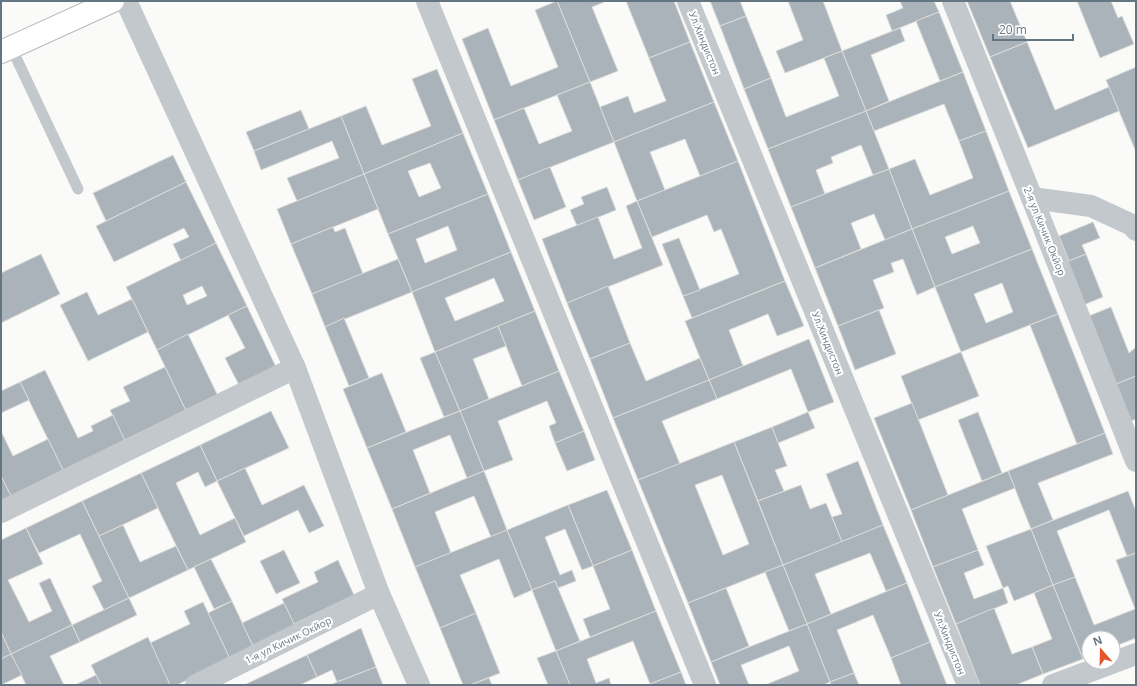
<svg xmlns="http://www.w3.org/2000/svg" width="1137" height="686" viewBox="0 0 1137 686" font-family="'Open Sans',sans-serif">
<rect width="100%" height="100%" fill="#fafaf8"/>
<!-- building -->
<g fill="#aab3b9" stroke="#dcdcda" fill-rule="evenodd">
<path d="M557,1H607L592,7L618,71L590,82Z"/>
<path d="M557,1L590,82L494,120L462,39L488,28L511,86L558,67L535,10Z"/>
<path d="M626,1H674L690,42L649,58Z"/>
<path d="M710,1H740L746,16L720,26Z"/>
<path d="M788,1H823L842,51L785,73L776,51L803,40Z"/>
<path d="M900,1H934L939,12L892,31L886,15L903,8Z"/>
<path d="M967,1H1010L1027,42L990,57Z"/>
<path d="M1077,1H1111L1118,18L1122,16L1134,44L1100,58Z"/>
<path d="M939,12L963,72L940,81L916,21Z"/>
<path d="M746,16L771,78L744,89L720,26Z"/>
<path d="M900,28L905,41L871,55L889,101L866,111L842,51Z"/>
<path d="M690,42L714,102L614,142L600,107L628,96L634,113L666,101L649,58Z"/>
<path d="M1027,42L1055,110L1109,87L1119,111L1028,148L990,57Z"/>
<path d="M842,51L866,111L768,149L744,89L771,78L786,117L839,96L824,58Z"/>
<path d="M1136,67V152L1106,80Z"/>
<path d="M437,69L463,133L364,174L341,116L366,106L382,145L431,126L412,79Z"/>
<path d="M963,72L986,131L959,141L944,104L874,131L866,111Z"/>
<path d="M590,82L614,142L518,180L494,120L524,108L539,144L572,131L557,95Z"/>
<path d="M714,102L738,161L700,176L685,139L650,152L665,190L637,201L614,142Z"/>
<path d="M301,110L309,129L254,151L246,132Z"/>
<path d="M866,111L889,169L873,175L861,145L831,157L833,163L816,170L825,194L791,207L768,149Z"/>
<path d="M341,116L364,174L297,201L287,178L339,158L332,141L261,170L254,151Z"/>
<path d="M986,131L1009,191L912,229L889,169L915,159L930,195L973,178L959,141Z"/>
<path d="M463,133L488,194L388,234L364,174ZM430,163L441,188L419,197L408,171Z"/>
<path d="M173,155L186,182L106,221L93,193Z"/>
<path d="M738,161L785,281L692,318L683,296L739,274L721,229L714,232L707,215L652,237L637,201Z"/>
<path d="M550,167L566,207L534,220L518,180Z"/>
<path d="M889,169L912,229L885,240L874,214L851,223L861,249L815,268L791,207Z"/>
<path d="M364,174L378,209L291,244L277,209Z"/>
<path d="M186,182L216,243L181,261L173,244L189,237L184,228L114,262L96,226Z"/>
<path d="M607,187L616,210L577,226L570,210L584,204L581,197Z"/>
<path d="M1009,191L1032,249L935,287L912,229ZM973,226L980,243L952,254L945,237Z"/>
<path d="M488,194L511,252L412,292L388,234ZM448,226L457,250L425,263L416,239Z"/>
<path d="M637,201L663,265L567,303L542,239L598,217L614,259L642,248L626,206Z"/>
<path d="M1093,222L1100,238L1082,245L1086,254L1069,261L1059,236Z"/>
<path d="M333,227L335,232L345,228L363,274L312,294L291,244Z"/>
<path d="M912,229L935,287L917,295L903,259L891,263L894,272L873,280L884,308L838,326L815,268Z"/>
<path d="M679,238L700,290L683,296L662,244Z"/>
<path d="M216,243L247,306L157,350L126,287ZM202,286L207,296L187,305L183,295Z"/>
<path d="M1032,249L1058,314L961,352L935,287ZM1002,283L1013,312L986,323L974,294Z"/>
<path d="M511,252L535,311L435,352L412,292ZM494,278L504,301L455,321L445,298Z"/>
<path d="M41,254L60,294L1,323V273Z"/>
<path d="M1086,254L1103,297L1081,306L1064,263Z"/>
<path d="M398,259L412,292L325,327L312,294Z"/>
<path d="M785,281L804,326L777,336L768,314L729,330L743,366L709,380L685,321Z"/>
<path d="M608,286L630,343L590,359L567,303Z"/>
<path d="M87,292L98,315L132,299L148,332L88,361L60,305Z"/>
<path d="M247,306L276,367L239,385L225,358L245,348L228,315Z"/>
<path d="M1111,307L1129,353L1136,347V376L1114,385L1086,317Z"/>
<path d="M879,310L896,354L855,370L838,326Z"/>
<path d="M535,311L559,371L522,386L498,326Z"/>
<path d="M1058,314L1105,433L1077,444L1030,325Z"/>
<path d="M344,318L369,378L349,386L325,327Z"/>
<path d="M498,326L506,346L473,359L489,399L460,411L435,352Z"/>
<path d="M188,334L218,396L186,411L157,350Z"/>
<path d="M809,339L834,402L808,412L791,369L717,399L709,380Z"/>
<path d="M630,343L646,381L700,358L709,380L613,418L590,359Z"/>
<path d="M435,352L460,411L444,417L420,358Z"/>
<path d="M961,352L979,396L918,420L901,376Z"/>
<path d="M165,367L186,411L125,441L110,410L130,401L123,387Z"/>
<path d="M45,370L78,438L93,431L91,426L113,415L125,441L63,470L20,382Z"/>
<path d="M559,371L584,431L555,443L549,426L556,423L547,401L498,421L513,460L484,471L460,411Z"/>
<path d="M382,373L406,432L367,448L343,389Z"/>
<path d="M1136,376V419L1129,422L1114,385Z"/>
<path d="M709,380L717,399L662,421L680,464L638,480L613,418Z"/>
<path d="M20,382L29,400L1,413V391Z"/>
<path d="M912,403L948,495L911,510L874,418Z"/>
<path d="M271,411L289,448L217,481L200,445Z"/>
<path d="M460,411L484,471L467,478L450,435L413,450L430,493L392,509L367,448Z"/>
<path d="M808,412L815,428L778,443L772,427Z"/>
<path d="M978,412L1002,473L982,481L958,420Z"/>
<path d="M772,427L787,466L775,470L784,491L758,501L734,442Z"/>
<path d="M1,431L13,456L48,439L63,470L11,496L1,476Z"/>
<path d="M584,431L595,460L567,471L555,443Z"/>
<path d="M1105,433L1113,454L1038,483L1053,520L1031,529L1008,471Z"/>
<path d="M734,442L783,565L688,603L638,480ZM722,475L749,544L723,555L695,485Z"/>
<path d="M200,445L217,481L205,487L198,472L176,483L200,535L235,518L246,542L188,570L141,473Z"/>
<path d="M858,461L883,525L842,542L832,517L842,514L826,474Z"/>
<path d="M245,468L262,505L304,485L324,526L309,533L298,510L244,536L217,481Z"/>
<path d="M484,471L507,530L491,537L474,496L435,512L451,553L415,567L392,509Z"/>
<path d="M1008,471L1015,488L962,509L978,550L933,567L911,510Z"/>
<path d="M141,473L158,508L99,536L82,501Z"/>
<path d="M1,476L11,496L1,501Z"/>
<path d="M801,485L810,509L826,503L842,542L783,565L758,501Z"/>
<path d="M607,490L632,550L593,566L568,505Z"/>
<path d="M1128,491L1136,511V553L1127,556L1109,510L1057,531L1075,577L1053,585L1031,529Z"/>
<path d="M82,501L129,598L104,610L92,586L102,581L80,534L39,553L26,528Z"/>
<path d="M568,505L593,566L582,570L565,529L545,537L560,575L572,570L576,581L558,588L555,581L532,590L507,530Z"/>
<path d="M123,525L140,562L176,546L188,570L129,598L99,536Z"/>
<path d="M883,525L907,583L886,591L870,553L815,574L831,614L807,624L783,565Z"/>
<path d="M26,528L43,564L8,580L29,622L52,611L39,583L50,578L72,625L11,654L1,632V540Z"/>
<path d="M1031,529L1053,585L1014,601L1008,586L1003,588L986,546Z"/>
<path d="M507,530L532,590L514,598L499,559L460,575L476,613L440,628L415,567Z"/>
<path d="M284,550L300,583L276,594L260,561Z"/>
<path d="M632,550L656,611L590,637L583,619L610,609L593,566Z"/>
<path d="M978,550L984,565L964,573L974,599L1003,588L1008,603L956,624L933,567Z"/>
<path d="M1136,553V638L1113,647V638H1089V656L1083,659L1053,585L1075,577L1094,625L1135,609L1116,560Z"/>
<path d="M211,559L232,601L214,609L194,567Z"/>
<path d="M338,560L354,595L294,624L282,599L318,582L314,572Z"/>
<path d="M783,565L807,624L789,631L765,572Z"/>
<path d="M555,581L580,641L556,651L532,590Z"/>
<path d="M907,583L930,642L891,658L873,615L837,630L854,673L830,682L807,624Z"/>
<path d="M1053,585L1083,659L1043,674L1032,647L1052,639L1034,593Z"/>
<path d="M726,588L749,646L711,662L688,603Z"/>
<path d="M129,598L137,615L80,642L72,625Z"/>
<path d="M232,601L254,648L230,659L208,613Z"/>
<path d="M203,602L230,659L177,685H170L150,643L190,624L184,611Z"/>
<path d="M284,603L296,628L254,648L242,623Z"/>
<path d="M994,608L1012,654L1032,647L1043,674L1016,685H980L956,624Z"/>
<path d="M656,611L681,672L650,684L633,641L587,659L596,683L609,678L611,685H570L556,651Z"/>
<path d="M476,613L500,673L470,685H463L440,628Z"/>
<path d="M807,624L830,682L823,685H765L799,671L789,646L741,665L749,685H720L711,662Z"/>
<path d="M72,625L80,642L50,656L64,685H26L11,654Z"/>
<path d="M361,628L376,667L337,682L332,670L317,677L307,655Z"/>
<path d="M1,632L11,654L1,659Z"/>
<path d="M148,637L170,685H101L91,665Z"/>
<path d="M930,642L947,685H901L891,658Z"/>
<path d="M556,651L570,685H548L537,658Z"/>
<path d="M11,654L22,675L1,685V659Z"/>
<path d="M307,655L317,677L300,685H244Z"/>
<path d="M376,667L383,685H330L337,682Z"/>
<path d="M681,672L686,685H647L650,684Z"/>
<path d="M854,673L859,685H831L830,682Z"/>
<path d="M96,675L101,685H75Z"/>
<path d="M489,678L492,685H470Z"/>
</g>
<g fill="none" stroke-linecap="round" stroke-linejoin="round">
<defs>
<path id="trunk" d="M1,52L113,1"/>
</defs>
<!-- trunk casing -->
<use href="#trunk" stroke="#b4b9bd" stroke-width="24"/>
<!-- service -->
<path stroke="#c3c8cc" stroke-width="11" d="M11,47L78,189"/>
<!-- minor -->
<g stroke="#c3c8cc" stroke-width="22">
<path d="M126,1L295,368L379,594L419,685"/>
<path d="M427,1L705,685"/>
<path d="M688,1L968,685"/>
<path d="M953,1L1032,198L1136,461"/>
<path d="M1032,198L1091,206L1132,225L1136,230"/>
<path d="M1,512L295,368"/>
<path d="M196,685L379,594"/>
<path d="M1053,685L1136,654"/>
</g>
<!-- trunk -->
<use href="#trunk" stroke="#fff" stroke-width="22"/>
</g>
<g text-anchor="middle" stroke-width="4" stroke-linejoin="round" paint-order="stroke">
<!-- street labels -->
<g font-size="10" fill="#657683" stroke="#fff">
<text transform="translate(705 43) rotate(68)" y="4">Ул.Хиндистон</text>
<text transform="translate(1045 231) rotate(68)" y="4">2-я ул Кичик Окйор</text>
<text transform="translate(828 343) rotate(68)" y="4">Ул.Хиндистон</text>
<text transform="translate(288 640) rotate(-26)" y="4">1-я ул Кичик Окйор</text>
<text transform="translate(950 643) rotate(68)" y="4">Ул.Хиндистон</text>
</g>
</g>
<!-- border -->
<rect width="1137" height="686" fill="none" stroke="#657683" stroke-width="4"/>
<!-- north arrow -->
<g transform="translate(1101 650) rotate(340)"><circle r="19" fill="#ffffff" stroke="#c1c8cd"/>
<path d="M0-3L7 15L0 10L-7 15Z" fill="#e4572e"/>
<text y="-6" font-size="11" font-weight="bold" text-anchor="middle" fill="#657683">N</text>
</g>
<!-- scale -->
<path d="M993 34v6h80v-6" fill="none" stroke="#657683" stroke-width="2"/>
<text x="999" y="34" font-size="12" fill="#657683" stroke="#ffffff" stroke-width="3" paint-order="stroke">20 m</text>
</svg>
